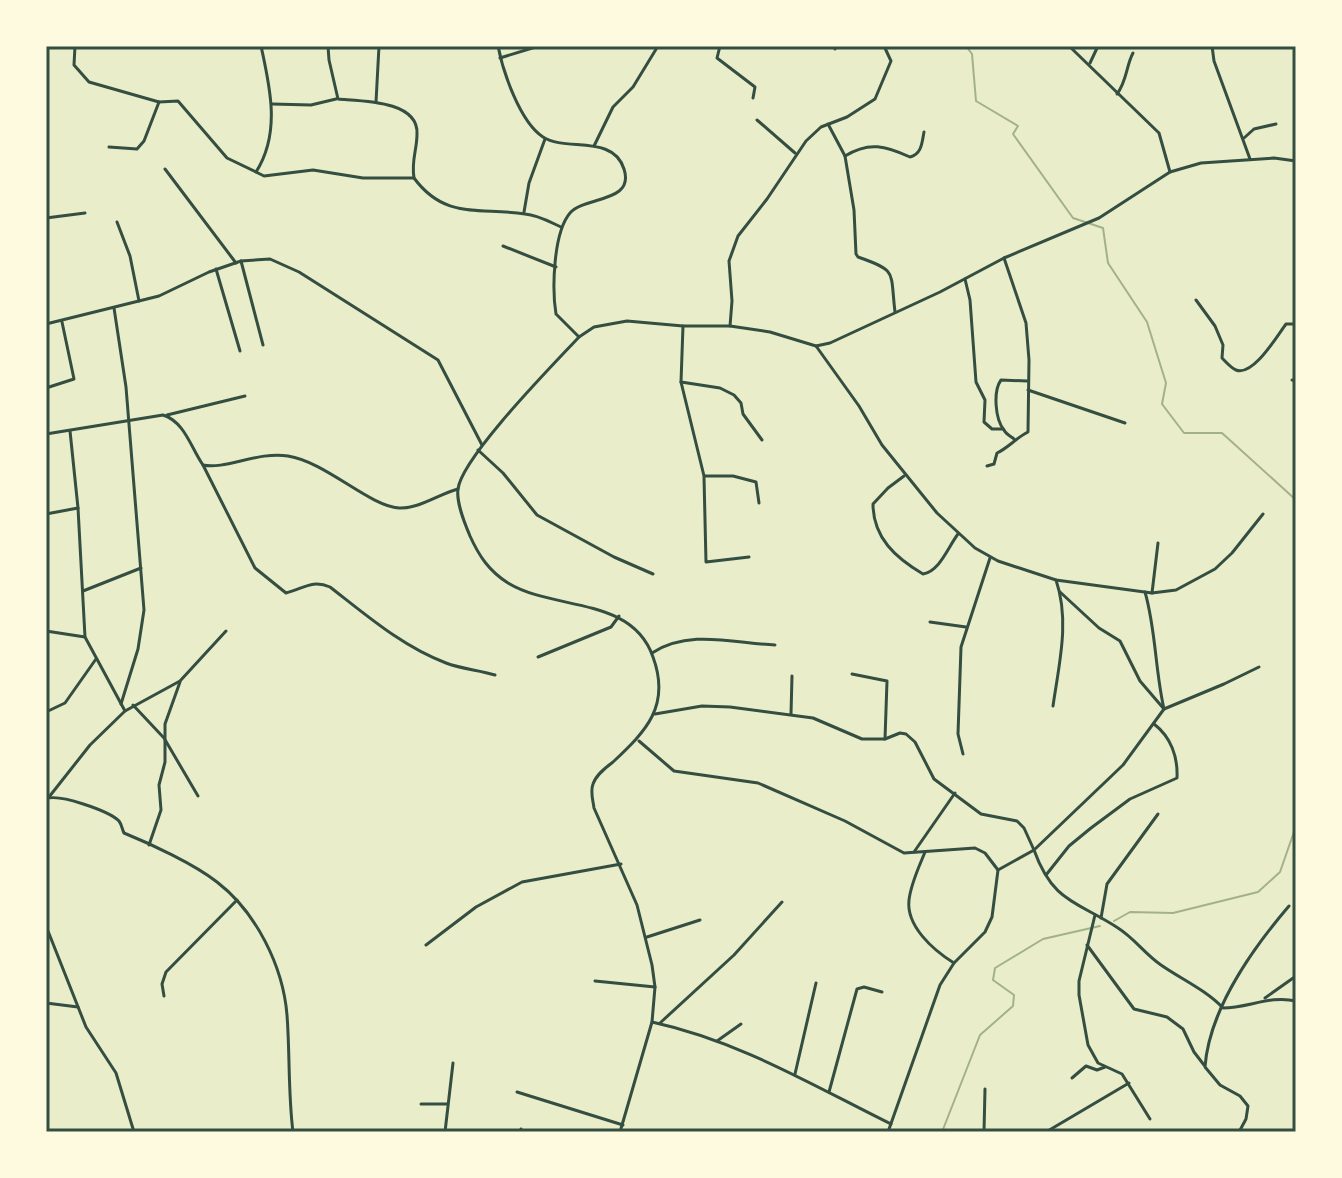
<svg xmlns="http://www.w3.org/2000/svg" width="1342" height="1178" viewBox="0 0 1342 1178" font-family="Cabin,sans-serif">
<rect width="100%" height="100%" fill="#e9edc9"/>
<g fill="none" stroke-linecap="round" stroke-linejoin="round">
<!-- stream -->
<g stroke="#a3b18a" stroke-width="2">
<path d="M966,46L972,54L976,101L1018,126L1013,134L1073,218L1103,228L1108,263L1147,322L1166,383L1162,404L1184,433H1222L1296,500"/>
<path d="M1114,921L1130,912L1173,913L1258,892L1280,872L1296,826"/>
<path d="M942,1132L980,1035L1013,1006L1014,995L993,980L995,968L1043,939L1100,926"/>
</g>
<!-- minor -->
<g stroke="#344e41" stroke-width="3">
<path d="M75,46L74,65L89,82L159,102L178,101L227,158L256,172"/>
<path d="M261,46C270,87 281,133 256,172L264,176L313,170L363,178H414C445,220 479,207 525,214C538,215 550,222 561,227"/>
<path d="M328,46L329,60L338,99C360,101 419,100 417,134C417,150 411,161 414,178"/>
<path d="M498,46C503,72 520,122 543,137C566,152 613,134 624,169C635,203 585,196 570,213C553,233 552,290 556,314L579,337"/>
<path d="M720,46L717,58L755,87L753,98"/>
<path d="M1069,46L1159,133L1170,172"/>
<path d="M1212,46L1214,61L1250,159"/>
<path d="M835,49L837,46"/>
<path d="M500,58L539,46"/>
<path d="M1090,63L1098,46"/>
<path d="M1117,94C1127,81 1126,66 1133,53"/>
<path d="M376,102L379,46"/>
<path d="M272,104L311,105L336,99"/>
<path d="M757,120L795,153"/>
<path d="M828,124L845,156"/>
<path d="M1244,138L1254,129L1276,124"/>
<path d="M594,146L613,107L633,87L658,46"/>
<path d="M109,147L137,149L144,141L159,102"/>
<path d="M165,169L236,263"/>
<path d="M524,212L529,183L545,139"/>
<path d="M46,218L85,213"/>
<path d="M117,222L130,256L139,301"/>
<path d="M503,246L556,267"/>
<path d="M241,261L263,345"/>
<path d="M216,269L240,351"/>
<path d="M965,279L970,300L976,382L985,400L984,422L992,429H1003"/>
<path d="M1196,300L1215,326L1223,345L1222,358C1226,362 1231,368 1236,370C1253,377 1277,336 1286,324H1296"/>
<path d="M114,308L126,387L144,610L138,649L121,704"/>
<path d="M895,312C890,271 898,271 858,257L856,254L854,210L845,156C869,141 886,146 910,157C922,154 922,142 924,132"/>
<path d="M46,324L159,296L209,272L241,261L270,259L299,272L438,360L482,445"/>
<path d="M683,326L681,382L704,476H733L756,482L759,503"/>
<path d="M730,326L732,301L729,261L738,236L767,199L806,141L821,127L847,117L875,99L891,61L884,46"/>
<path d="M816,346L859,406L882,445L937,513L975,548L998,561L1056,580L1152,593L1176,590L1215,569L1232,553L1263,514"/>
<path d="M1292,380H1296"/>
<path d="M681,382L720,388L734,395L741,403L743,414L762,440"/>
<path d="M46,388L74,379L62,322"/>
<path d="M1028,390L1125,423"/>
<path d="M167,415L245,396"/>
<path d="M70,431L78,508L85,637L125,711"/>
<path d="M46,434L163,415C185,422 191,448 203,465C225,470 258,451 288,456C326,462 369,506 399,508C419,509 439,494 458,489"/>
<path d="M1014,439C1010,436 1006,434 1004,430C995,419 993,391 1001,380L1027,381"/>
<path d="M478,450L503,473L537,515L614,557L653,574"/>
<path d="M203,465L255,568L286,593C303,589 312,579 330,587C366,615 403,647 446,663C461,669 479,670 495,675"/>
<path d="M987,466L994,464L997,453C1008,448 1016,438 1028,432L1029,360L1026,323L1004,258"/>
<path d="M904,476L888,488L873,504C873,538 896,558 923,574C940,571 948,547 958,534"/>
<path d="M704,477L706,562L749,557"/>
<path d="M46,514L78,508"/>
<path d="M83,591L141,568"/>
<path d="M1060,592L1099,628L1120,641L1140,681L1164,709L1224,684L1259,667"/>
<path d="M1145,592C1156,630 1155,670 1164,709L1123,765L1034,850C1053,903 1077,901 1118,928C1134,938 1145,954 1161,965C1181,979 1206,990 1223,1008C1248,1008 1270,995 1296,1001"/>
<path d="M1152,593L1158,543"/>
<path d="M930,622L966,627"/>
<path d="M46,631L85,637"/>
<path d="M652,653C689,629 733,643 775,645"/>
<path d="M538,657L611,627L619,616"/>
<path d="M852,674L887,681L885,739"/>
<path d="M133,705L164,738L198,796"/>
<path d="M1053,706C1059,664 1070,621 1056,580"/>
<path d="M46,712L65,703L96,659"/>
<path d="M655,714L702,706L730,707L813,718L862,739H885L900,733L906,734L915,742L934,779L981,814L1017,821L1024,828L1034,850L998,870"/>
<path d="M791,714L792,676"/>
<path d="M639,741L674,771L758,783L845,821L904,853L975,848L985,853L998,870L992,917L985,932L954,963L940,985L888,1132"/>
<path d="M963,754L958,734L961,647L990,558"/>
<path d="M49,797L90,745L125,711L180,681L226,631"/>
<path d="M46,799C58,793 109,811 119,821C122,825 122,829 124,833C151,844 194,864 217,882C256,912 283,966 287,1015C290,1054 288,1093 293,1132"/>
<path d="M149,845L161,810L159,785L165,762V724L180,682"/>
<path d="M914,852L955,793"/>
<path d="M925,852C919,867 911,883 909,900C906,926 933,950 954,963"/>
<path d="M1046,875L1069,846L1091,828L1130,799L1177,778C1178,757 1171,737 1154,724"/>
<path d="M1095,915L1079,981V995L1088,1045L1098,1063L1122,1074L1150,1119"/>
<path d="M1101,918L1107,884L1158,814"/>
<path d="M46,926L86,1027L116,1073L134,1132"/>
<path d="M647,937L700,920"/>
<path d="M426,945L476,907L522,882L621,864"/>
<path d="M1087,945L1134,1009L1167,1017L1183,1029L1194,1052L1204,1065"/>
<path d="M595,981L655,987"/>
<path d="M164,996L162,984L166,972L237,900"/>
<path d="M1265,998L1296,976"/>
<path d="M46,1003L78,1007"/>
<path d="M652,1022C739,1041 812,1085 891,1124"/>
<path d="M660,1023L734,955L782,902"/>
<path d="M717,1041L741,1024"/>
<path d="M795,1074L816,983"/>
<path d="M1072,1078L1086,1066L1097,1070L1105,1067"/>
<path d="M517,1092L623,1125"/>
<path d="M829,1092L857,989L864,987L882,992"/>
<path d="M421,1104H447"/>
<path d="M445,1132L453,1063"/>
<path d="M520,1132L521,1129"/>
<path d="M620,1132L652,1022L655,987L652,965L637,905L594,808C593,800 590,792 593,784C596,775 605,768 613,762C646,731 671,706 653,657C632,596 554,611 508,583C489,571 479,556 470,536C465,524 456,503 458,489C462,457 553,365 579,337L594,327L627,321L683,326H730L770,332L816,346L830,343L940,292L1004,258L1099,218L1170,172L1201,163L1274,158L1296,161"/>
<path d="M984,1132L985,1089"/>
<path d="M1046,1132L1129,1083"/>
<path d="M1239,1132L1246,1119L1248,1106L1240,1096L1220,1085L1205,1067C1209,1010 1253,948 1289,906"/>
</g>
</g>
<!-- border -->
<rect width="1342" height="1178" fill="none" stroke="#fefae0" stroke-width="96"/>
<rect x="48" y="48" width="1246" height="1082" fill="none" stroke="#344e41" stroke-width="3"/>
</svg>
